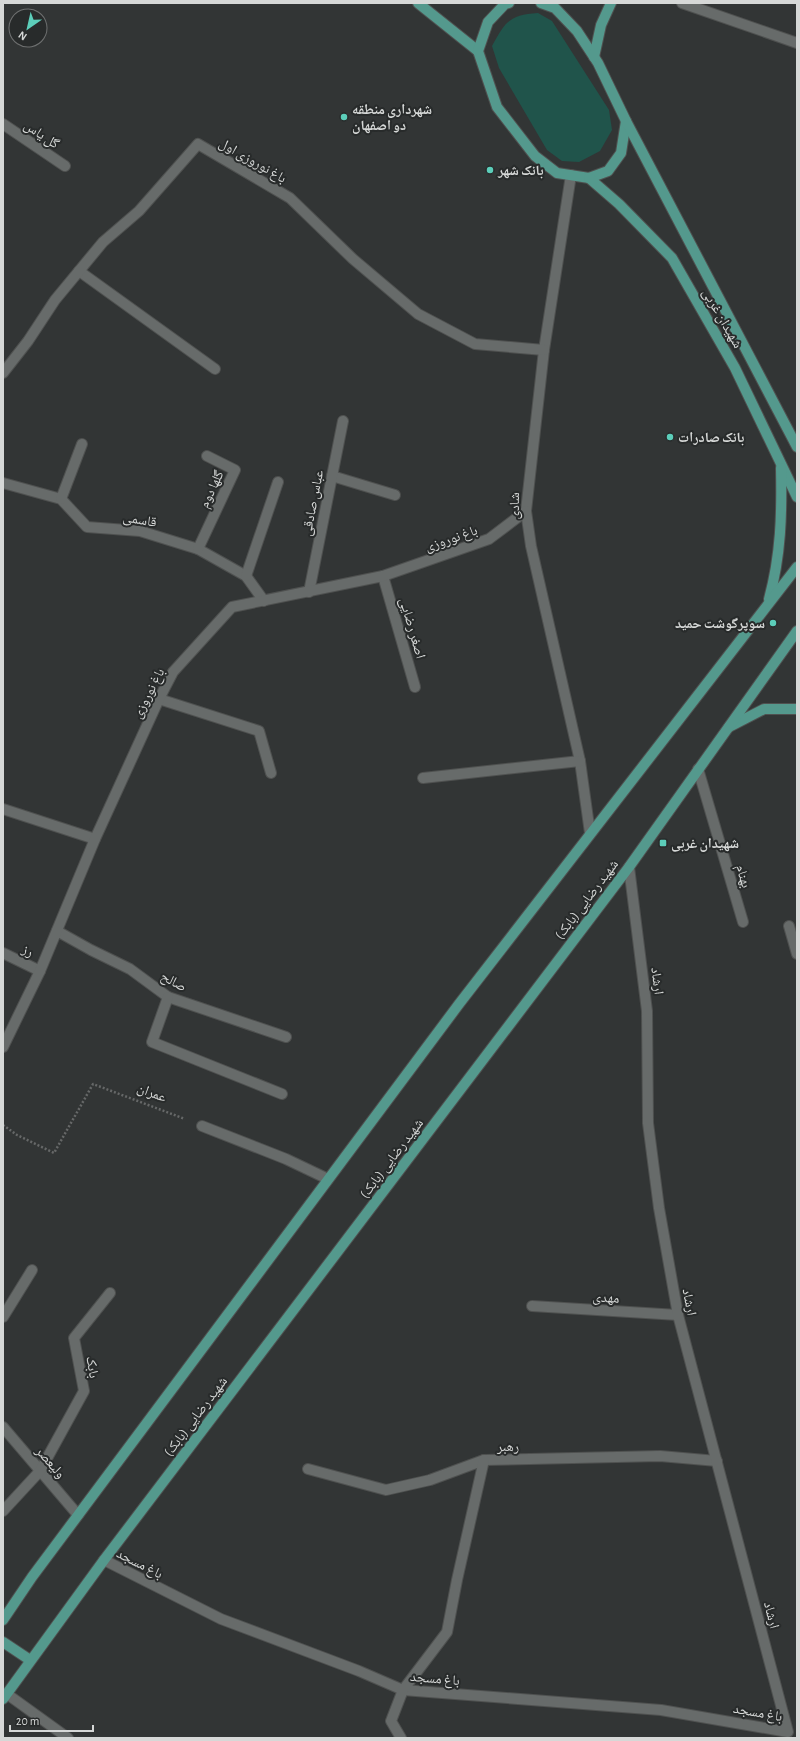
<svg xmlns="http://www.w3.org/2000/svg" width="800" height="1741" viewBox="0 0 800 1741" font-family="'Alegreya Sans','Noto Naskh Arabic',sans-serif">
<rect width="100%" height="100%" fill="#323535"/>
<!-- green -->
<path fill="#20544b" d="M538,13L552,21L609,110L612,130L600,151L579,162L562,161L547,150L499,68L492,46C505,22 509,15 538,13Z"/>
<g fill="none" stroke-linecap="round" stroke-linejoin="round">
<defs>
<g id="minor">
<path d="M682,3L797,43"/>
<path d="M3,124L65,166"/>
<path d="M571,175L544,350L526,511L531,546L580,761L590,833"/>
<path d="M79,271L215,369"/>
<path d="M3,373L28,341L55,300L103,242L139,211L198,144L290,198L353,259L418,314L475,344L544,350"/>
<path d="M332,476L395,495"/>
<path d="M3,483L61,499L87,527L140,531L198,549L246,576L264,601"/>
<path d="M61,499L82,444"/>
<path d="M198,549L235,470L207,456"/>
<path d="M246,576L278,482"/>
<path d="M383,576L415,687"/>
<path d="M309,592L343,421"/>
<path d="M159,699L259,731L271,773"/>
<path d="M698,769L743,922"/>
<path d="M423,778L580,761"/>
<path d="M3,809L95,839"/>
<path d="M789,926L797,954"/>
<path d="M57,931L91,950L130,969L168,997L286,1037"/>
<path d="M3,953L40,971"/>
<path d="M168,997L152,1042L282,1094"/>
<path d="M3,1047L40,971L95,839L159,699L173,672L232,607L383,576L489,539L526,511"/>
<path d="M202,1126L286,1159L328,1179"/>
<path d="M532,1306L678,1315"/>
<path d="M3,1317L32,1270"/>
<path d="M3,1427L78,1515"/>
<path d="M308,1469L386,1490L430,1480L484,1460L660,1456L717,1461"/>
<path d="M3,1511L40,1471L84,1391L74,1338L110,1293"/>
<path d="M104,1560L221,1619L359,1671L403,1690L661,1710L788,1732L678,1315L659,1208L648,1123L647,1011L629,867"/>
<path d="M7,1694L68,1738"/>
<path d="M401,1738L391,1721L403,1690L447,1632L457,1580L484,1460"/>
</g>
<g id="major">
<path d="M418,3L478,51"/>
<path d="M509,3L505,4L488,22L478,51L497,107L535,156L557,173L589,178L608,171L621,153L626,121"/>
<path d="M541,3L555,8L577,31L598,63L626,121L797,447"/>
<path d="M594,57L601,25L611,3"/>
<path d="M589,178L619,204L672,258L735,368L797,497"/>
<path d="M769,599C781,555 782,514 781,468"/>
<path d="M729,727L764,709H797"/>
<path d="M3,1620L32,1577L459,1004L797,567"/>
<path d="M3,1642L30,1660"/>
<path d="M3,1699L104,1560L629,867L797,631"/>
</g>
</defs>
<!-- minor casing -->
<use href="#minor" stroke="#4f5150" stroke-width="12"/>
<!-- major casing -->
<use href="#major" stroke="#4f5150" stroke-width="12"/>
<!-- path -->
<path stroke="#666868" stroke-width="2.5" stroke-dasharray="2 2" stroke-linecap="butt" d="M3,1125L17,1135L54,1153L93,1084L185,1119"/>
<!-- minor -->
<use href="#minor" stroke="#676b6a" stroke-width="10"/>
<!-- major -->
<use href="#major" stroke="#54998d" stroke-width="10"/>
</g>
<!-- markers -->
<g fill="#5cceba" stroke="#282b2b" stroke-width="1.5">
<circle cx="344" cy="117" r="4"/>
<circle cx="490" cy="170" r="4"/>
<circle cx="670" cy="437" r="4"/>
<circle cx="773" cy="623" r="4"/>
<rect x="659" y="839" width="8" height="8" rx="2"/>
</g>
<g text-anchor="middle" stroke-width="4" stroke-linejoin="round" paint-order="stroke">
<!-- poi labels -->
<g font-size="14" font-weight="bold" fill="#d6d8d7" stroke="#282b2b" text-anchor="start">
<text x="352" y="114">شهرداری منطقه<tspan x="352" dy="16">دو اصفهان</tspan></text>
<text x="498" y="175">بانک شهر</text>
<text x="678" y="442">بانک صادرات</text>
<text x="765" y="628" text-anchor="end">سوپرگوشت حمید</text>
<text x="671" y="848">شهیدان غربی</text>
</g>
<!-- street labels -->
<g font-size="14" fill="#d6d8d7" stroke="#282b2b">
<text transform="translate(42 134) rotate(34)" y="5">گل یاس</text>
<text transform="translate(253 160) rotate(30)" y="5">باغ نوروزی اول</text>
<text transform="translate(723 318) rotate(60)" y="5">شهیدان غربی</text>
<text transform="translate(211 489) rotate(-65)" y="5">گلها دوم</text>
<text transform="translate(312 503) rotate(-79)" y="5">عباس صادقی</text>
<text transform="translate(514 506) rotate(-90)" y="5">شادی</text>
<text transform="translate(140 519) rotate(10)" y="5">قاسمی</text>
<text transform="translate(451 538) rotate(-19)" y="5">باغ نوروزی</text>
<text transform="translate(413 628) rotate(74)" y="5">اصغر رضایی</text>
<text transform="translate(148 693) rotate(-63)" y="5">باغ نوروزی</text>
<text transform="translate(744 876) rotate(74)" y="5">بهنام</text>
<text transform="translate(586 899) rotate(-53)" y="5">شهید رضایی (بابک)</text>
<text transform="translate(28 950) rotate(27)" y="5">رز</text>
<text transform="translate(174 981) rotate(29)" y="5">صالح</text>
<text transform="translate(658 981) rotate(83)" y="5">ارشاد</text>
<text transform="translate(152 1092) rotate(21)" y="5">عمران</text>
<text transform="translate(391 1158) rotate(-53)" y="5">شهید رضایی (بابک)</text>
<text transform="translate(606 1297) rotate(4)" y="5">مهدی</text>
<text transform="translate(690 1302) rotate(79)" y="5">ارشاد</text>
<text transform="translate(93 1367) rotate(80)" y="5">بابک</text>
<text transform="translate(195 1416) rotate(-53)" y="5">شهید رضایی (بابک)</text>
<text transform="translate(508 1446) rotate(-1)" y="5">رهبر</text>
<text transform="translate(51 1462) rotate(49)" y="5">ولیعصر</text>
<text transform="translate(140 1563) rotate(27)" y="5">باغ مسجد</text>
<text transform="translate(772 1615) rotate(75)" y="5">ارشاد</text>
<text transform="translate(435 1678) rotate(5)" y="5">باغ مسجد</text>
<text transform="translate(758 1712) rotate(10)" y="5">باغ مسجد</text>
</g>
</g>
<!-- border -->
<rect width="800" height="1741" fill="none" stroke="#d6d8d7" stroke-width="8"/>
<!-- north arrow -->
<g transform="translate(28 28) rotate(214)"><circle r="19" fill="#282b2b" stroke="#6e7070"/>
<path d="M0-3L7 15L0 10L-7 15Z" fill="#5cceba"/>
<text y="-6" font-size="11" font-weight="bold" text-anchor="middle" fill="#d6d8d7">N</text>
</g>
<!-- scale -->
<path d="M10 1725v6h83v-6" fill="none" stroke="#d6d8d7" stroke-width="2"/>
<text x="16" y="1725" font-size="12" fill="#d6d8d7" stroke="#282b2b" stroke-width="3" paint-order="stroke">20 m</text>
</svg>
